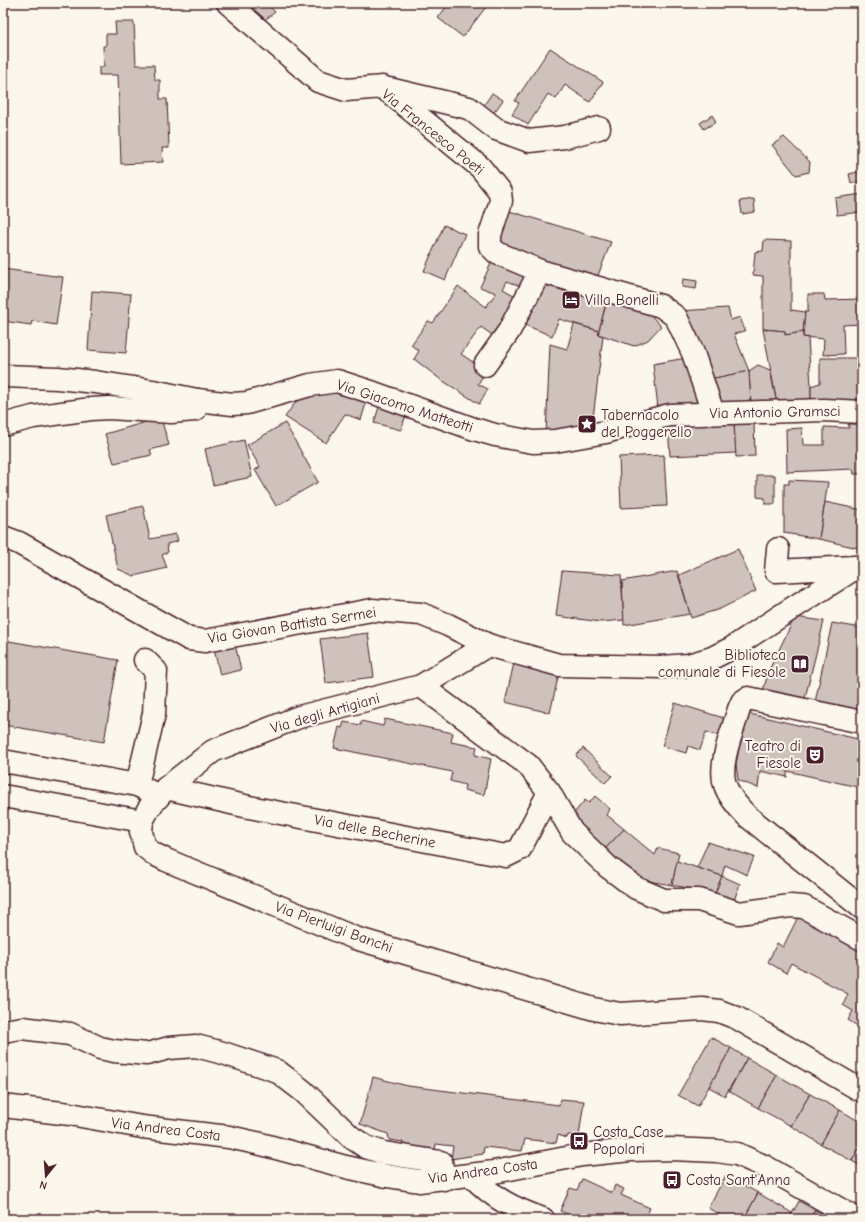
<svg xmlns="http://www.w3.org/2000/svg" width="865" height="1222" viewBox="0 0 865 1222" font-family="'Comic Neue',sans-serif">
<rect width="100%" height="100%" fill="#fbf7ec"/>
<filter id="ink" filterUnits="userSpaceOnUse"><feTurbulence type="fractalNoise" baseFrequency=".025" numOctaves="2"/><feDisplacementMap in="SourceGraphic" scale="8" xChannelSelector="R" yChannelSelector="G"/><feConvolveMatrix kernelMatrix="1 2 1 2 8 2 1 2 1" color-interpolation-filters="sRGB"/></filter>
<g filter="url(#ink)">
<!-- building -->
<g fill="#cfc2bc" stroke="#4a1f2b">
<path d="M244,3H267L275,12L261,23Z"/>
<path d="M449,3H489L463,37L438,18Z"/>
<path d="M115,22H134L136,65H154L155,80H160V99H167L169,148H162L163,162L121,164L118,75H99V67H104L103,46H106V34H116Z"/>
<path d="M550,48L603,82L590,102L565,85L556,99L548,94L528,125L512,114L519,103L515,101Z"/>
<path d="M492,93L503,100L493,114L482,108Z"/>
<path d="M712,115L716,122L704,129L700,123Z"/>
<path d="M784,137L810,162L809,172L796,175L772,145Z"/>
<path d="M862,171V181L851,183L849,174Z"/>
<path d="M862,194V212L837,215L835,198Z"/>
<path d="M754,199L755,212L742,214L740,201Z"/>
<path d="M506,210L611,242L595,283L499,252L495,240Z"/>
<path d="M444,225L465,234L445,280L424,271Z"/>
<path d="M764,240L791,241V310L805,312L803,332L785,335V331L763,329V276L753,275L755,252L763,251Z"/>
<path d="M494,257L535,270L526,288L507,281L503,289L521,299L499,340L481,327L461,354L486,371L478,384L488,389L479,404L440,379L414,359L419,351L411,345L428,321L433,323L458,286L486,307L496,293L480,287Z"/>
<path d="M3,269L63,277L56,325L32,321L31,325L3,321Z"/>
<path d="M683,279L697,281L696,289L682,287Z"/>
<path d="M541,284L606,303L599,331L559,319L552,336L525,325Z"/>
<path d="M92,291L131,294L126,353L88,350Z"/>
<path d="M808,294H824L825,300L862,299V324L843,325L844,354L823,355L824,339L803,337L805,312H808Z"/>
<path d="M608,297L644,308L661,326L648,340L634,346L598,334Z"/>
<path d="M728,308L731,320L740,317L745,331L734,334L749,371L710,379L679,311Z"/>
<path d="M574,324L599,331L598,334L603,336L592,426L546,434L550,344L567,349Z"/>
<path d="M763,329L785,331V335L803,332V337L808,338L811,386V402L777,404Z"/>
<path d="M691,357L703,406L658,408L653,364Z"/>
<path d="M820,358H862V399L811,402V386L820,383Z"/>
<path d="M758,365L770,370L777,404L751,406L749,371Z"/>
<path d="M749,371L751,406L716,404L710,379Z"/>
<path d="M334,389L367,400L361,420L345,414L326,443L285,417L297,400Z"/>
<path d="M379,407L406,415L401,430L374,423Z"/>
<path d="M146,422H162L169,445L150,450L152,455L114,463L105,434Z"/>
<path d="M285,423L318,482L276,506L255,470L260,467L247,445Z"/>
<path d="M734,423L736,453L670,456L668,426Z"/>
<path d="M734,423H754L755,456L736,457Z"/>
<path d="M848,424H862V474H854L853,469L787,472L786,429L802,428L803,445H824V427L849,428Z"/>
<path d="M244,440L252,477L213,485L205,449Z"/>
<path d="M664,455L667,506L621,508L619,457Z"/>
<path d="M757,475H775V504H765V498L757,497Z"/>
<path d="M789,480L828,482L819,539L784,533V484H789Z"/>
<path d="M825,502L862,510V549L819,539Z"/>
<path d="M143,506L150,539L176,534L178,541L167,544L168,552L162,555L167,568L134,576L118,569L106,515Z"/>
<path d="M738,549L756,591L720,609L691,618L679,575Z"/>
<path d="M562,571L621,575L624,620L601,622L556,616Z"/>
<path d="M677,571L690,614L624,625L622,581Z"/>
<path d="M795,617L824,621L804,702L762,694L769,670Z"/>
<path d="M832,623L862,628V713L815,702Z"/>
<path d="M368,633L374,677L326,683L320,639Z"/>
<path d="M3,640L118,660L104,742L3,725Z"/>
<path d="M235,644L241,670L220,675L214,649Z"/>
<path d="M514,663L559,673L550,713L505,702Z"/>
<path d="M675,703L727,719L722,737L706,732L700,750L688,746L686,753L662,746Z"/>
<path d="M746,713L862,740V788L787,771V777L760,771L758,788L738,780L736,764Z"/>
<path d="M385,719L453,733L451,742L477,747L475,755L491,759L484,795L464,790L465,785L450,781L452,772L334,748L339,727L342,728L344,722L361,725V721L383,726Z"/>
<path d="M583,748L612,776L605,783L576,756Z"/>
<path d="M595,796L610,809L607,815L624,829L605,849L583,833L570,818L585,800L589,803Z"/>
<path d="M624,829L655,855L658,848L679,853L672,885L654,882L641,878L605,849Z"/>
<path d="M708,842L754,857L747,875L725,865L722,876L697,868Z"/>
<path d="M677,861L722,876L714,896L699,890L672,885Z"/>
<path d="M722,876L740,884L733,903L714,896Z"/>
<path d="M799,915L862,949V1029L848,1020L853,1011L843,1005L848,994L791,963L786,973L768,962L777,943L783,947Z"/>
<path d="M711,1037L731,1048L698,1106L678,1095Z"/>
<path d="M731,1048L747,1058L725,1096L709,1087Z"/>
<path d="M747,1058L777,1075L758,1108L729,1091Z"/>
<path d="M777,1075L810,1094L791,1126L758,1108Z"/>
<path d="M373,1077L408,1086L559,1105L560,1099L584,1101L579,1136L568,1135L567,1138L558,1135L556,1143L525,1139L522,1151L484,1147L483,1154L451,1159L453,1146L436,1144L434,1155L402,1151L403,1142L389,1140L388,1134L360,1124Z"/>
<path d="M810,1094L840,1110L821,1144L791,1126Z"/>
<path d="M840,1110L862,1123V1143L852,1161L821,1144Z"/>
<path d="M862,1143V1167L852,1161Z"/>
<path d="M726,1175L758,1193L744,1219H727L708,1208Z"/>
<path d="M582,1179L612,1193L615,1185L624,1189L621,1195L650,1208L645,1219H579L560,1211L570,1188L577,1190Z"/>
<path d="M758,1193L792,1213L789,1219H744Z"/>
<path d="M799,1201L815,1210L810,1219H789Z"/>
<path d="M815,1210L830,1218L829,1219H810Z"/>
</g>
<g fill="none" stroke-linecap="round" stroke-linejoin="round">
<defs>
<g id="minor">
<path d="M228,3L318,81L346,90L383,87L480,167L500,192L501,201L490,235V246L497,253L540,271L661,306L676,317L693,353L713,413"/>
<path d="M389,89L469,108L496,129L529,141L565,137L599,128"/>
<path d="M485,365L509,331L540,271"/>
<path d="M3,425L33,417L91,409L109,408L171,412L195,410L197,400"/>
<path d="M3,537L19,543L189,639L205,641L372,610L421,614L448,625L488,645L559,665L662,667L688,665L712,658L732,648L788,611L857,567"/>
<path d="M778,549L776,571L854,567"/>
<path d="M488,645L421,686L299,717L213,751L166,788L149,808L142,821L141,832L145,847L154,854L166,860L355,938L594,1009L620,1014L702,1009L719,1011L737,1018L862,1091"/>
<path d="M421,686L528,765L549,792L572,832L608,867L636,888L664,900H699L739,913L790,906L804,907L862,939"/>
<path d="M862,722L748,698L742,702L739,709C733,730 718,764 725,785C729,797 738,807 747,816L862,908"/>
<path d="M3,761L137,785L159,796"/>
<path d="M137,785L154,714L156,671L145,660"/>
<path d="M166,788L249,807L506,856L520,849L549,792"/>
<path d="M3,796L142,821"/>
<path d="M3,1031L22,1028L70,1034L100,1048L114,1051L147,1054L169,1048L196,1046L223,1053L277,1071L303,1091L351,1137L366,1147L384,1153L441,1162L444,1179"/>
<path d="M3,1106L70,1114L142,1127L229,1137L261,1144L346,1167L387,1176L419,1181L494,1172L582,1155L631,1150L671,1149L717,1151L737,1154L766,1167L857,1219"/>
<path d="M471,1175C494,1199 512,1208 543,1219"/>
</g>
<path id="major" d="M3,376L58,378L95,382L153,391L197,400L233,404L247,403L310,385L337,381L374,393L474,429L495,435L533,442L555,441L606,432L669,415L824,410L862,412"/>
</defs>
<!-- minor casing -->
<use href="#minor" stroke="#4a1f2b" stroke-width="25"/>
<!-- major casing -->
<use href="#major" stroke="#4a1f2b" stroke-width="25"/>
<!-- minor -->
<use href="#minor" stroke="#fbf7ec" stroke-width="22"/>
<!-- major -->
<use href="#major" stroke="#fbf7ec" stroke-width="22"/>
</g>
</g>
<!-- icons -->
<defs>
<symbol id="hotel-square" viewBox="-11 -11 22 22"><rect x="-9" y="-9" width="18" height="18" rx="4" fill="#4a1f2b" stroke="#fbf7ec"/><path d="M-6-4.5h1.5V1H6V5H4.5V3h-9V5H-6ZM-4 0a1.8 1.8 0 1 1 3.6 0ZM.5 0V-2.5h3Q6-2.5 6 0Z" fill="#fff"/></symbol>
<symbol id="sight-square" viewBox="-11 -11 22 22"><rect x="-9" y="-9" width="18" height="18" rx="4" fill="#4a1f2b" stroke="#fbf7ec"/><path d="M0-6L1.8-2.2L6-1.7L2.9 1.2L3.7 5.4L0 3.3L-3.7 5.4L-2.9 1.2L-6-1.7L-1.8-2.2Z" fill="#fff"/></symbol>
<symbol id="library-square" viewBox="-11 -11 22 22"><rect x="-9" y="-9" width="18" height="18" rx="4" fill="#4a1f2b" stroke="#fbf7ec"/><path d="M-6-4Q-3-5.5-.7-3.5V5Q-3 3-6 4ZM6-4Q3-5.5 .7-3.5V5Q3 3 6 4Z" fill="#fff"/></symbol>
<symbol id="theatre-square" viewBox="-11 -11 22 22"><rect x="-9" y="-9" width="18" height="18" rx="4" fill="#4a1f2b" stroke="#fbf7ec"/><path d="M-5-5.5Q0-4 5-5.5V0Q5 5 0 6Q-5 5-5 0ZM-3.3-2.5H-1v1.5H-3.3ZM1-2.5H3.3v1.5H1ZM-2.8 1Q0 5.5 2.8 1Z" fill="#fff"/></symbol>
<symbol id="bus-square" viewBox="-11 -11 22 22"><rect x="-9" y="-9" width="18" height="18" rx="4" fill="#4a1f2b" stroke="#fbf7ec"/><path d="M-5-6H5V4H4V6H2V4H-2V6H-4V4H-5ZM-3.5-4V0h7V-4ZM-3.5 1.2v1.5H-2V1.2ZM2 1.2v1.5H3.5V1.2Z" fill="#fff"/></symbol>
</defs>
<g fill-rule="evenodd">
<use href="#hotel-square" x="560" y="289" width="22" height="22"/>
<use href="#sight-square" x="576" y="413" width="22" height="22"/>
<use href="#library-square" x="789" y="653" width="22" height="22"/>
<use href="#theatre-square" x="804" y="744" width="22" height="22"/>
<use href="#bus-square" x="568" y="1130" width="22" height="22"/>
<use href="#bus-square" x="661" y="1169" width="22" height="22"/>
</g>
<g text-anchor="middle" stroke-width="4" stroke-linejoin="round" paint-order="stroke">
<!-- street labels -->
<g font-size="15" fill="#4a1f2b" stroke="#fbf7ec">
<text transform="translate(433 132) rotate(39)" y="5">Via Francesco Poeti</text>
<text transform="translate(405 406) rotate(18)" y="5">Via Giacomo Matteotti</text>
<text transform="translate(775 412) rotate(-1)" y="5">Via Antonio Gramsci</text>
<text transform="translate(292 625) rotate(-9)" y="5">Via Giovan Battista Sermei</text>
<text transform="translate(325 713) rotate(-16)" y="5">Via degli Artigiani</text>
<text transform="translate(375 831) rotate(11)" y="5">Via delle Becherine</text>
<text transform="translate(334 927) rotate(20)" y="5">Via Pierluigi Banchi</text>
<text transform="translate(166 1129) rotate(7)" y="5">Via Andrea Costa</text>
<text transform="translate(483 1171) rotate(-8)" y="5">Via Andrea Costa</text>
</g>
<!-- poi labels -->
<g font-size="15" fill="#4a1f2b" stroke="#fbf7ec" text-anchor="start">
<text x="585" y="305">Villa Bonelli</text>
<text x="601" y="420">Tabernacolo<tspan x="601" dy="17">del Poggerello</tspan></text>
<text x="786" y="660" text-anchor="end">Biblioteca<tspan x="786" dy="17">comunale di Fiesole</tspan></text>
<text x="801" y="751" text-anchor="end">Teatro di<tspan x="801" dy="17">Fiesole</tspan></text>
<text x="593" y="1137">Costa Case<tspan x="593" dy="17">Popolari</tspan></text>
<text x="686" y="1185">Costa Sant'Anna</text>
</g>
</g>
<!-- margin -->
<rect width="865" height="1222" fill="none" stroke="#fbf7ec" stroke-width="16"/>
<rect x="8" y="8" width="849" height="1206" fill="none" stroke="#4a1f2b" stroke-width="1.5" filter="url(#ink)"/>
<!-- north arrow -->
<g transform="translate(46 1176) rotate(197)" stroke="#fbf7ec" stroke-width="3" paint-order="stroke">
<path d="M0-3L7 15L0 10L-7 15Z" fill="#4a1f2b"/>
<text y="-6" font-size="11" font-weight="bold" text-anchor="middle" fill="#4a1f2b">N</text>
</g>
</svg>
